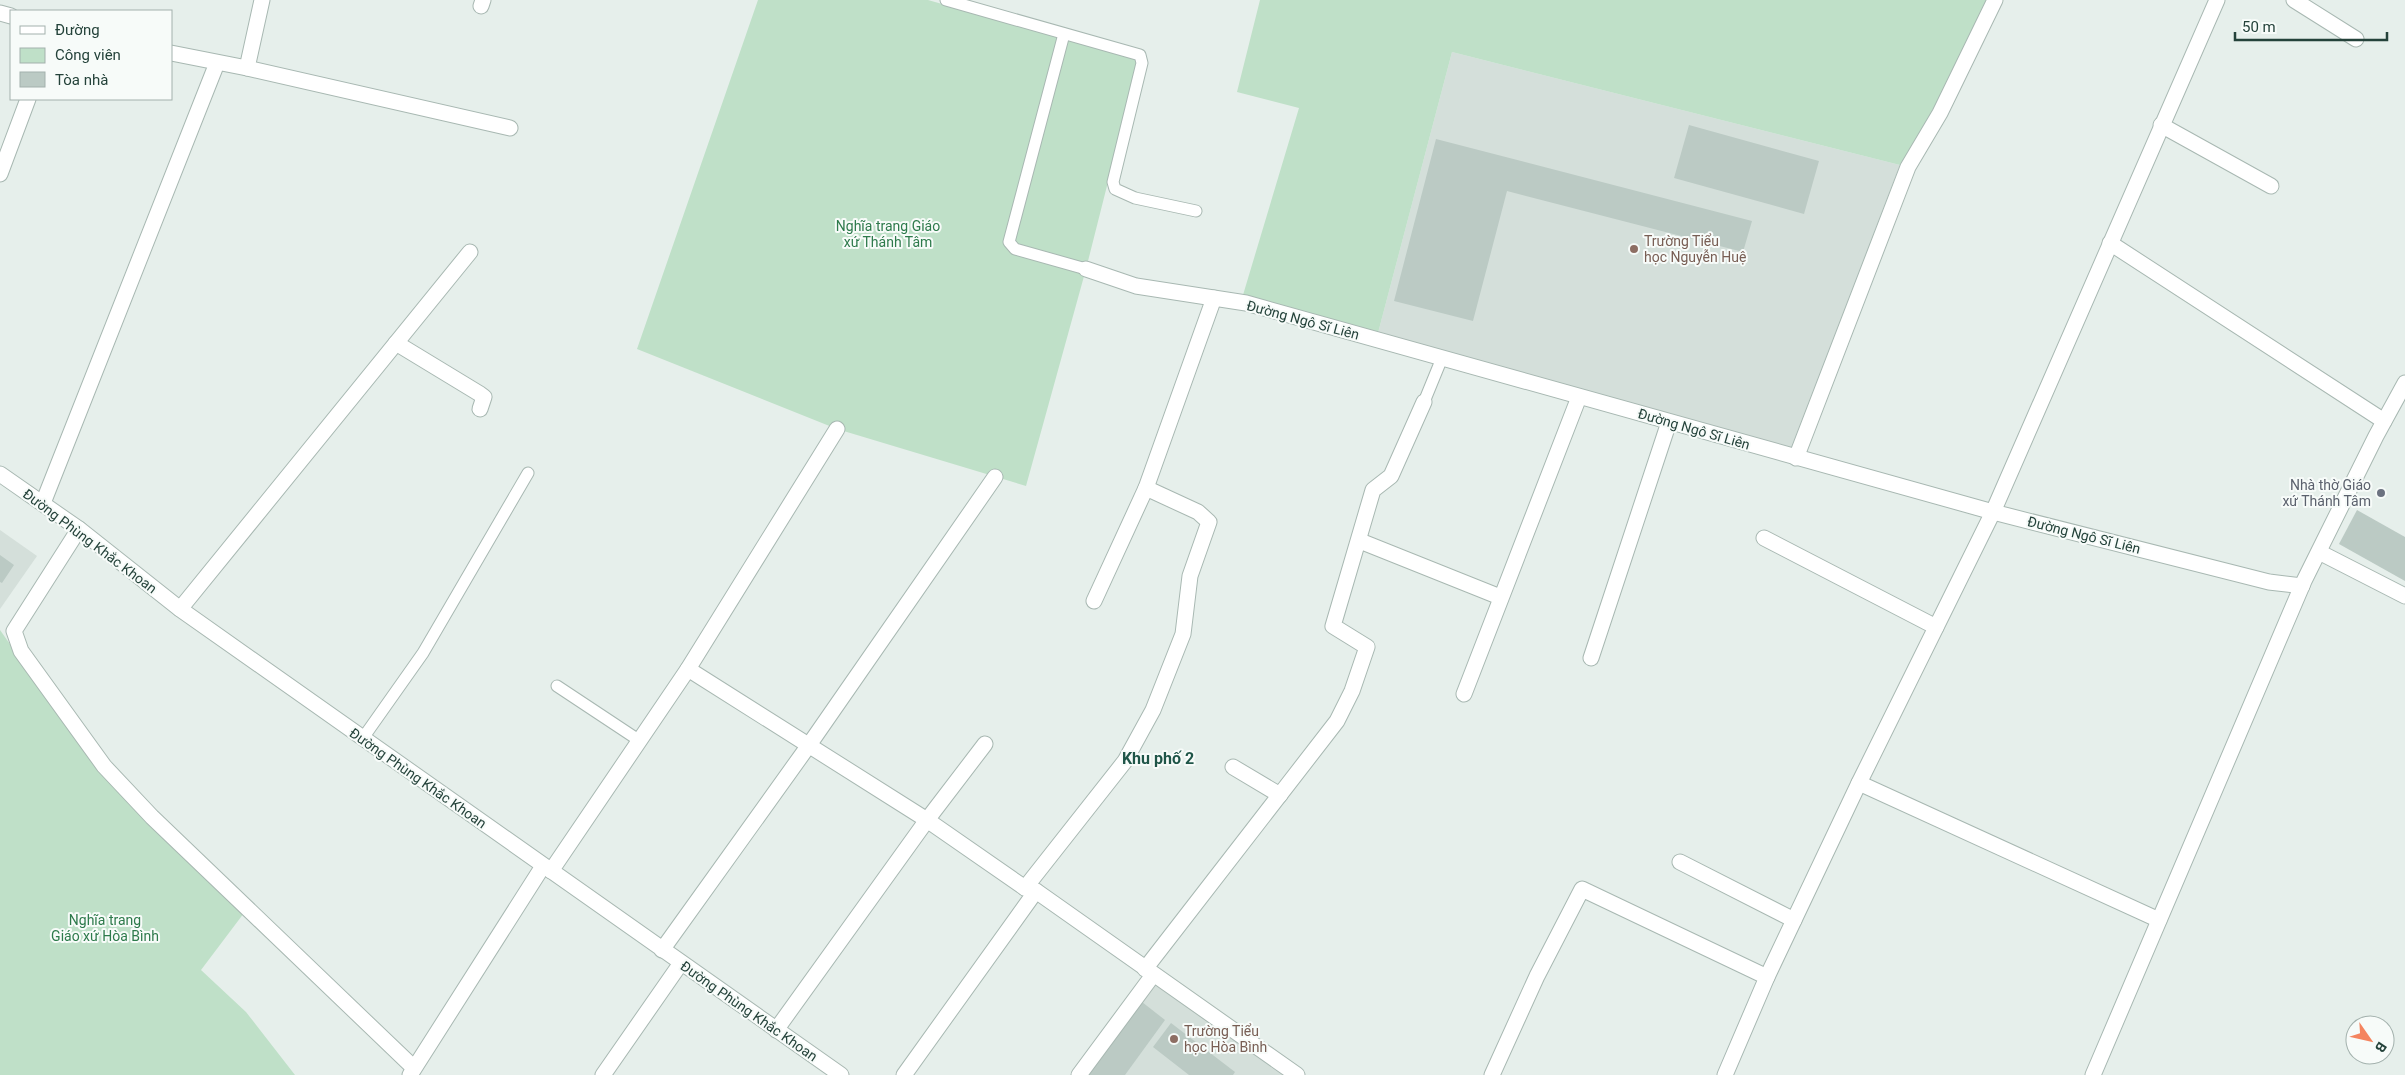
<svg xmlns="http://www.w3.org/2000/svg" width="2405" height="1075" viewBox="0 0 2405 1075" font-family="Roboto,sans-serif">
<rect width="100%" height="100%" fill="#e6efeb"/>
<!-- built -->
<g fill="#d4dfda">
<path d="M1452,52L1900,165L1792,448L1378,333Z"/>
<path d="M0,530L37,556L0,609Z"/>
<path d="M1155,985L1285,1075H1088Z"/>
</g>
<!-- green -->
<g fill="#bfe0c8">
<path d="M758,0H928L1086,45L1133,56L1138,63L1086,269L1026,486L837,429L637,349Z"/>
<path d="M1260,0H1987L1934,110L1900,165L1452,52L1378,333L1243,295L1299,108L1237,92Z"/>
<path d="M0,630L100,772L162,837L244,913L201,970L246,1012L295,1075H0Z"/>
</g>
<!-- building -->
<g fill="#bbcac4">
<path d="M1689,125L1819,161L1804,214L1674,178Z"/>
<path d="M1436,139L1752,221L1743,252L1507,191L1473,321L1394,301Z"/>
<path d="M2357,510L2405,537V581L2339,544Z"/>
<path d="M0,555L14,565L2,583L0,582Z"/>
<path d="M1142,1002L1165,1020L1125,1075H1088Z"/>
<path d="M1171,1023L1235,1072L1233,1075H1189L1153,1047Z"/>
</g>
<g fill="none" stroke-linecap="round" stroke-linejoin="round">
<defs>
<g id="lane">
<path d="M946,0L1140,55L1142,63L1113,182L1115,189L1135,198L1196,211"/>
<path d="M1064,34L1009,242L1015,249L1086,269"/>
<path d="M1424,402L1442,358"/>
<path d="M557,686L640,741"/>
<path d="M363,738L423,653L528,473"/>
</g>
<g id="street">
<path d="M2294,0L2356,39"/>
<path d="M481,6L483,0"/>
<path d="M0,13L11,16"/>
<path d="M171,53L247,68L510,128"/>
<path d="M247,68L262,0"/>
<path d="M2161,125L2271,186"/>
<path d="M0,174L28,99"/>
<path d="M2110,243L2384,421"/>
<path d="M1086,269L1136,286L1246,303L1993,512L2269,582L2302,586"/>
<path d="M396,343L480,394L484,397L480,409"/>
<path d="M1796,458L1908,167L1940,113L1995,0"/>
<path d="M0,474L79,529L180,609L841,1075"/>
<path d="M43,503L217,63"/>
<path d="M79,529L14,631L21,651L104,766L152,817L414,1068"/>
<path d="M1764,538L1936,627"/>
<path d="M1360,541L1500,597"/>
<path d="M2319,552L2405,596"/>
<path d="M1094,601L1146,488L1214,298"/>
<path d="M180,609L470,252"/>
<path d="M1591,658L1669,422"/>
<path d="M688,669L927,820L1025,888L1036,891L1297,1075"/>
<path d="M1464,694L1579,397"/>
<path d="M1233,767L1280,795"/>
<path d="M1859,783L2159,920"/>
<path d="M1680,862L1794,920"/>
<path d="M551,871L688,669L837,429"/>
<path d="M1025,888L1125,761L1153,710L1183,634L1190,576L1209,522L1198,512L1146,488"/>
<path d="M662,950L809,745L995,477"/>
<path d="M1145,969L1337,721L1352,691L1367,647L1333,626L1373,490L1391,476L1424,402"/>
<path d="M776,1030L927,820L985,744"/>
<path d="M410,1075L543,866"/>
<path d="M603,1075L681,963"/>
<path d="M904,1075L1036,891"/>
<path d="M1079,1075L1153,975"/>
<path d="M1492,1075L1537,976L1582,889L1767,977"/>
<path d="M1725,1075L1767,977L1859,783L1993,512L2217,0"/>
<path d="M2093,1075L2304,581L2376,436L2405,383"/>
</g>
</defs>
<!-- lane casing -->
<use href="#lane" stroke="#a8b8b2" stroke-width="13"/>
<!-- street casing -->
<use href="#street" stroke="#a8b8b2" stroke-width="17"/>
<!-- lane -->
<use href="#lane" stroke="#fff" stroke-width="11"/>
<!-- street -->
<use href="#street" stroke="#fff" stroke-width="15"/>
</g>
<!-- markers -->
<g fill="#8d6e63" stroke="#f7fbf9" stroke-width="2">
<circle cx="1634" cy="249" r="5"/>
<circle cx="1174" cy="1039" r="5"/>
</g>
<circle fill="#6b7280" stroke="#f7fbf9" stroke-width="2" cx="2381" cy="493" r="5"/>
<g text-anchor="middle" stroke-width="4" stroke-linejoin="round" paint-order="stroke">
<!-- park labels -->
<g font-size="14" fill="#2d7a4b" stroke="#f7fbf9">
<text x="888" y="231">Nghĩa trang Giáo<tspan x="888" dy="16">xứ Thánh Tâm</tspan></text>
<text x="105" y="925">Nghĩa trang<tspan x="105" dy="16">Giáo xứ Hòa Bình</tspan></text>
</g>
<!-- education labels -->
<g font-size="14" fill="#785e54" stroke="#f7fbf9" text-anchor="start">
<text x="1644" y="246">Trường Tiểu<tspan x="1644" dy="16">học Nguyễn Huệ</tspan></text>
<text x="1184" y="1036">Trường Tiểu<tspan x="1184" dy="16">học Hòa Bình</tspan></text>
</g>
<!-- street labels -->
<g font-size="14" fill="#24423a" stroke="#f7fbf9">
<text transform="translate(1303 320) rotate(15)" y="5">Đường Ngô Sĩ Liên</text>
<text transform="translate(1694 429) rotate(16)" y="5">Đường Ngô Sĩ Liên</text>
<text transform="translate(2084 535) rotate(14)" y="5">Đường Ngô Sĩ Liên</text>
<text transform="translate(90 541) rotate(37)" y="5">Đường Phùng Khắc Khoan</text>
<text transform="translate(418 778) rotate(35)" y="5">Đường Phùng Khắc Khoan</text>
<text transform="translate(749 1011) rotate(35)" y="5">Đường Phùng Khắc Khoan</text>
</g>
<!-- worship labels -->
<g font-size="14" fill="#5b616d" stroke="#f7fbf9" text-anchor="end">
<text x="2371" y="490">Nhà thờ Giáo<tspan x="2371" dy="16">xứ Thánh Tâm</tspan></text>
</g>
<!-- quarter labels -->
<g font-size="16" font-weight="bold" fill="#1f5548" stroke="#f7fbf9">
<text x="1158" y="764">Khu phố 2</text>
</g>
</g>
<!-- legend -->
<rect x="10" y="10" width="162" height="90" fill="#f7fbf9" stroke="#a3b1ad"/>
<rect x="20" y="26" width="25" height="8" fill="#ffffff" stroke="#a3b1ad"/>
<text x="55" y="35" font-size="15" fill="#24423a">Đường</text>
<rect x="20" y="48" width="25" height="15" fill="#bfe0c8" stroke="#a3b1ad"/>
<text x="55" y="60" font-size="15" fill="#24423a">Công viên</text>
<rect x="20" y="72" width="25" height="15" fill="#bbcac4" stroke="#a3b1ad"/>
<text x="55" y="85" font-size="15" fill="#24423a">Tòa nhà</text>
<!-- north arrow -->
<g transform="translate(2370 1040) rotate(124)"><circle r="24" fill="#f7fbf9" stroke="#a3b1ad"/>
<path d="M0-4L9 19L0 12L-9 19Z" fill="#f4845f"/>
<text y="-8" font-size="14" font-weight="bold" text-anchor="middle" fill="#24423a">B</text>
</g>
<!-- scale -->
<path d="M2235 32v8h152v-8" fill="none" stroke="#24423a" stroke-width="2.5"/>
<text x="2242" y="32" font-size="15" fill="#24423a" stroke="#f7fbf9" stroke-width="4" paint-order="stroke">50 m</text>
</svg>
